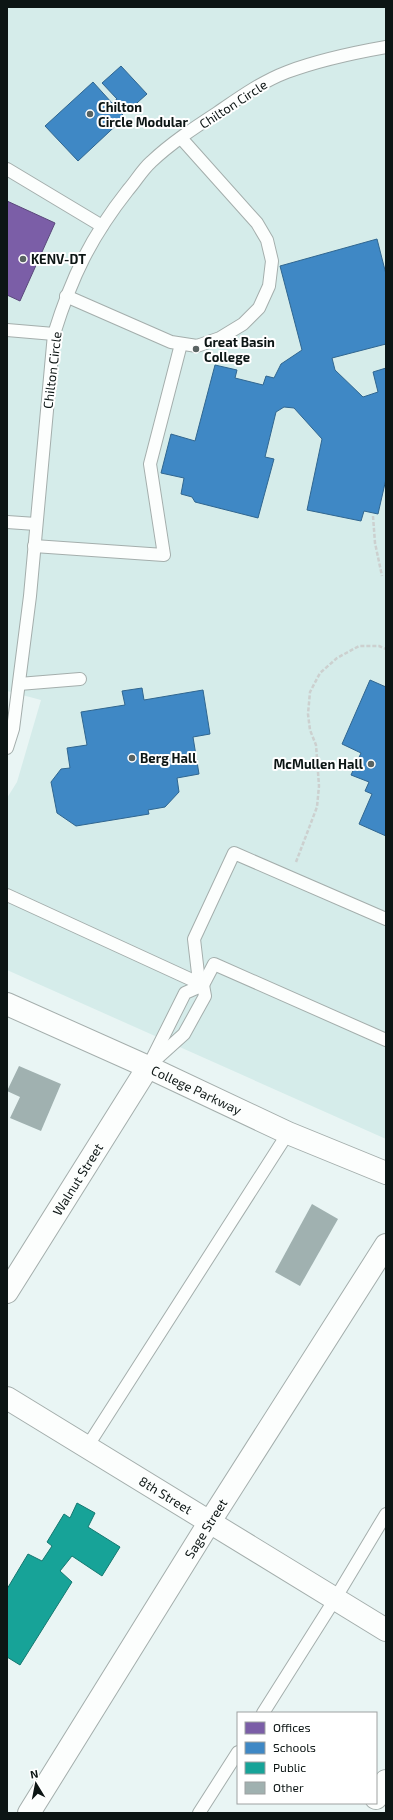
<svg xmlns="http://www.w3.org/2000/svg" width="393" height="1820" viewBox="0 0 393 1820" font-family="'Exo 2',sans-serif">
<rect width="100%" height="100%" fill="#e9f5f4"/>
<!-- built -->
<path fill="#d5ecea" d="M386,7V1139L7,970V798L17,782L41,700L7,691V8Z"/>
<!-- offices -->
<path fill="#7b5ea7" stroke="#5a487b" d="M7,201L55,223L20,301L7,295Z"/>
<!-- schools -->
<g fill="#3f88c5" stroke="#306690">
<path d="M121,66L147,94L128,111L121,103L116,108L125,117L78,161L45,126L93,82L112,103L117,99L102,83Z"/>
<path d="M377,239L386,274V344L332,358L335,370L363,397L378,392L373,372L386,368V479L378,514L364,511L361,521L307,510L322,439L294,408L284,407L276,412L265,457L274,459L258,518L195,502L192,497L181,494L184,478L161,473L171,434L195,441L215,365L237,370L235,378L263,385L266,376L274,378L281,364L302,350L280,266Z"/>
<path d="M370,680L386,687V836L359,824L372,794L365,791L369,782L351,775L361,753L342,744Z"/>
<path d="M142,688L144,700L203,690L210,734L193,737L199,774L177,778L179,792L165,807L148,810L149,814L76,826L57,813L51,782L61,769L70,768L67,748L87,745L81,712L125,705L122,691Z"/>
</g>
<!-- public -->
<path fill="#17a398" stroke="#147870" d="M77,1503L95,1513L88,1527L120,1547L102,1576L72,1556L60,1571L72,1582L20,1665L7,1657V1589L28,1554L42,1561L52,1546L47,1542L64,1514L70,1518Z"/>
<!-- building -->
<g fill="#a0b1b0">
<path d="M19,1066L61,1084L41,1131L10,1118L20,1097L7,1091Z"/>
<path d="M312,1204L338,1219L300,1286L275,1272Z"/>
</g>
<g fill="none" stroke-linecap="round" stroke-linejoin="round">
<defs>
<g id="service">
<path d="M7,169L102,226"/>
<path d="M66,296L171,342L197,346L220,338L243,324L259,308L269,286L272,261L267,240L257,223L181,138"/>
<path d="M7,330L54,334"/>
<path d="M7,522L36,524"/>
<path d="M34,546L164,555L150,464L181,344"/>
<path d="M19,684L80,679"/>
<path d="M7,748L13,729L30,596L54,334C72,276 91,237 128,190C136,181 142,170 151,162C171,143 194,128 217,113C239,98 261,82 287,72C319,60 352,53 386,47"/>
<path d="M7,895L203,985"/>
<path d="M199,982L194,939L234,853L386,919"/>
<path d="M153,1062L184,1034L205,996L203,985"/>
<path d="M148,1067L185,993L203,985L214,964L386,1040"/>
<path d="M87,1447L288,1133"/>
<path d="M263,1713L335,1599L386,1514"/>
<path d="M199,1813L238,1752"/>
</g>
<g id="minor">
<path id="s1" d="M7,1292L148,1067"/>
<path id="s2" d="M7,1398L386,1630"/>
<path id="s3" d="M29,1813L209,1523L386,1245"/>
</g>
<g id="tertiary">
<path id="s4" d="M7,1004L148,1067L288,1133L386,1173"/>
<path d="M376,1798L386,1781"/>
</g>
</defs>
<!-- service casing -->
<use href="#service" stroke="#a4aeac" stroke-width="14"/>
<!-- minor casing -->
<use href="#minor" stroke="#a4aeac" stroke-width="24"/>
<!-- tertiary casing -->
<use href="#tertiary" stroke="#a4aeac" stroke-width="24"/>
<!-- path -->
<g stroke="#ccd0cf" stroke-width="2.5" stroke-dasharray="4 2" stroke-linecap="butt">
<path d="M373,516L375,543L382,576"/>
<path d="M296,862L317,807L319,786L316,745L310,730L308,714L310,692L320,673L337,658L359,646H379L386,649"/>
</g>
<!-- service -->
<use href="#service" stroke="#fcfefd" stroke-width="12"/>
<!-- minor -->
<use href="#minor" stroke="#fcfefd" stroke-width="22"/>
<!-- tertiary -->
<use href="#tertiary" stroke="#fcfefd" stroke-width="22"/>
</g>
<!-- markers -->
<g fill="#596362" stroke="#fff" stroke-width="1.5">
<circle cx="90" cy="114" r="4"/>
<circle cx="23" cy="259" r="4"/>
<circle cx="196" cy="349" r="4"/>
<circle cx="132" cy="758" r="4"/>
<circle cx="371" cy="764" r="4"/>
</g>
<g text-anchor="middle" stroke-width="4" stroke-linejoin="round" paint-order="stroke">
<!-- street labels -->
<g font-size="13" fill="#0c1514" stroke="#fff">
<text transform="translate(233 104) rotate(-33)" y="5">Chilton Circle</text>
<text transform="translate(52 370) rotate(-83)" y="5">Chilton Circle</text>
<text dy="5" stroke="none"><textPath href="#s4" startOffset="208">College Parkway</textPath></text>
<text dy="5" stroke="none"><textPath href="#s1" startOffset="133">Walnut Street</textPath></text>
<text dy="5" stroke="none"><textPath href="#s2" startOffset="186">8th Street</textPath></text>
<text dy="5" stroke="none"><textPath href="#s3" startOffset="335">Sage Street</textPath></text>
</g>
<!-- poi labels -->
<g font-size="13" font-weight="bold" fill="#0c1514" stroke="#fff" text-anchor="start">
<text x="98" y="112">Chilton<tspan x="98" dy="15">Circle Modular</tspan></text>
<text x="31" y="264">KENV-DT</text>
<text x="204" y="347">Great Basin<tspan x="204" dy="15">College</tspan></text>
<text x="140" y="763">Berg Hall</text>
<text x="363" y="769" text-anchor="end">McMullen Hall</text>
</g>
</g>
<!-- border -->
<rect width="393" height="1820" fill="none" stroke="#0c1514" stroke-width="16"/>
<!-- legend -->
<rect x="237" y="1712" width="140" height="92" fill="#ffffff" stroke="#9ea1a1"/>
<rect x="245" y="1722" width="20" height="12" fill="#7b5ea7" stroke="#9ea1a1"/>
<text x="273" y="1732" font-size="12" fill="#0c1514">Offices</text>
<rect x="245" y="1742" width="20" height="12" fill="#3f88c5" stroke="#9ea1a1"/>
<text x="273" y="1752" font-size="12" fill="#0c1514">Schools</text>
<rect x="245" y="1762" width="20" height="12" fill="#17a398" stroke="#9ea1a1"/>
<text x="273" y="1772" font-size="12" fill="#0c1514">Public</text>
<rect x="245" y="1782" width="20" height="12" fill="#a0b1b0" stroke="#9ea1a1"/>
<text x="273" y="1792" font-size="12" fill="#0c1514">Other</text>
<!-- north arrow -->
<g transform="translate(36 1784) rotate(350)" stroke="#ffffff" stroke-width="3" paint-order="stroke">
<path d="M0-3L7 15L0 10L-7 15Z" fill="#0c1514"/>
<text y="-6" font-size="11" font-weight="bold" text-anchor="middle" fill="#0c1514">N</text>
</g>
</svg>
